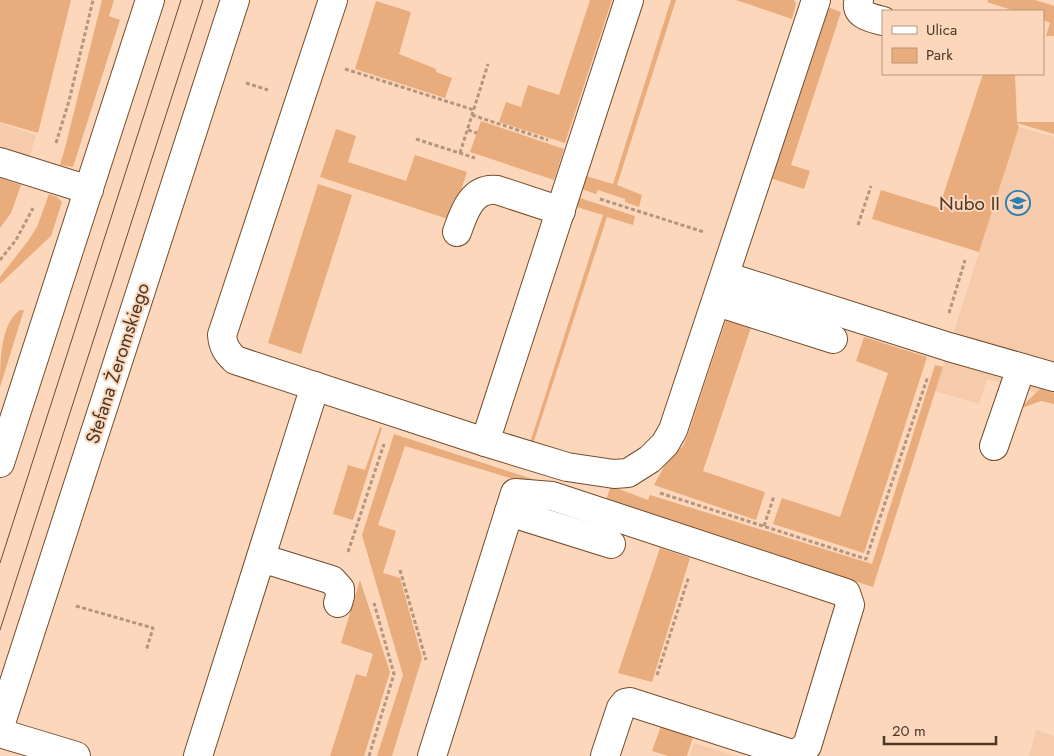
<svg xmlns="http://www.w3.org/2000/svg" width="1054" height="756" viewBox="0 0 1054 756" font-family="Jost,sans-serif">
<rect width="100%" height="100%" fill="#fcd7bb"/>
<!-- built -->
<g fill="#f5cbab">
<path d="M0,123L36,135L21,185L0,178Z"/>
<path d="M1019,127L1054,137V398L987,379L979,404L935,391Z"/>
<path d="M1036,730L1054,736V756H1029Z"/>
<path d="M694,743L736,756H690Z"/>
</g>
<!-- green -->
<g fill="#e9ac7c">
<path d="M0,0H71L38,133L0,122Z"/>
<path d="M102,0H114L109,16L120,20L73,167L60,165L65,148Z"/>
<path d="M590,0H612L565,143L499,122L506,102L521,107L528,85L559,95Z"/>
<path d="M671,0H676L617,185L642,195L639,207L625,202V199L598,190L596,194L582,189L586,176L613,184Z"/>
<path d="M736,0H794L796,4L792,19Z"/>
<path d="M988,0H1035L1054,6V36H1046L1050,23L1043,20V11H1015L987,2Z"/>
<path d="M376,1L411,12L399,54L436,69V72L452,78L445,98L355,69Z"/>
<path d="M830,8L841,12L791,165L810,171L804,189L770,178L827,9Z"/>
<path d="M983,74H1015L1017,122H1054V134L1017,123L1019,127L979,252L872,219L881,190L939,208Z"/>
<path d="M481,121L564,149L554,180L470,152Z"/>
<path d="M336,129L356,136L348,162L406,181L415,155L467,172L451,220L320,177Z"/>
<path d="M0,178L21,185L11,213L0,228Z"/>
<path d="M318,184L352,195L301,354L268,343Z"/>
<path d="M49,194L57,197L62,202L51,236L0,284V277L28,241L37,227Z"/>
<path d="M580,198L635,216L633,225L607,217L533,444L530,443L603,215L577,207Z"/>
<path d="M20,310H24L0,387C0,363 0,324 20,310Z"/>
<path d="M727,317L751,327L703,471L765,492L756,520L654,485L666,463L683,446L687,437Z"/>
<path d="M864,337L927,357L864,553L773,524L782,498L840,517L888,373L856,361Z"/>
<path d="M935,365L943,367L873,587L606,500L611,486L648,500L650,495L872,564Z"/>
<path d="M1040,389L1054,393V404L1041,401L1019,409Z"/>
<path d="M380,427L382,428L353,520L333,514L348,465L365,470Z"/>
<path d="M394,434L551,485H533L405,446L378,525L396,531L383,573L400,578L422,658L392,756H377L403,675L362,535Z"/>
<path d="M660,548L690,558L652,682L618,673Z"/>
<path d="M360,580L390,672L364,756H330L356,674L366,677L373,654L341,643Z"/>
<path d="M661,726L693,737L687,756H668L652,751Z"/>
</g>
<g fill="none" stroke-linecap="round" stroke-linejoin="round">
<defs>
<g id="minor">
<path d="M333,0L222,335C223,347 227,352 235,360L485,442L567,467L614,474L628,473L650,459L665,444L673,430L816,0"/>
<path d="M859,0C853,15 872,18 883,21"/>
<path d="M0,162L89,190"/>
<path d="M457,232C464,212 472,187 497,190L561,211"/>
<path d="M725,276L949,347L1054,377"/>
<path d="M717,302L833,339"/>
<path d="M485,442L629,0"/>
<path d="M994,446L1021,368"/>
<path d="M509,512L611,544"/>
<path d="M261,558L332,580L340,589V596L338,603"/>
<path d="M0,733L76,756"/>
<path d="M198,756L315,386"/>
<path d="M432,756L515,493L552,496L846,593L850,605L807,746L800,751L792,754L630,702L625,703L621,708L605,756"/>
</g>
<g id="major">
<path d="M0,463L150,0"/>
<path d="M0,726L235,0"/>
</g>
</defs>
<!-- minor casing -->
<use href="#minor" stroke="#734d2d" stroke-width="30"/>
<!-- major casing -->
<use href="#major" stroke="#734d2d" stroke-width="30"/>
<!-- path -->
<g stroke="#b3967f" stroke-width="3" stroke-dasharray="4 2.5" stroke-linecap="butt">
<path d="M345,69L474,110"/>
<path d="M246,83L268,90"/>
<path d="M472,115L548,140"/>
<path d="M468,130L477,133"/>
<path d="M416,139L475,158"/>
<path d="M56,143L69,101L93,0"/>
<path d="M460,153L488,64"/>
<path d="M600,199L704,232"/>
<path d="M858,225L871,186"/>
<path d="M0,260L16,240L33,208"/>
<path d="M949,313L965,260"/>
<path d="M660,493L866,559L928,376"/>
<path d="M764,526L774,496"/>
<path d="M348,552L384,444"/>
<path d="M400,570L426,660"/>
<path d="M76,606L153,628L146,651"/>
<path d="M657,675L689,576"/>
<path d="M369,756L394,674L374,603"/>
</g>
<!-- minor -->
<use href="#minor" stroke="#fff" stroke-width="28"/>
<!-- major -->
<use href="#major" stroke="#fff" stroke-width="28"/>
<!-- tram -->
<g stroke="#634e3d" stroke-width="1">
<path d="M0,563L181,0"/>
<path d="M0,630L203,0"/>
</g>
</g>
<!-- icons -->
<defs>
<symbol id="school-ring" viewBox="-11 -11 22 22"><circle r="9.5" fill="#fcd7bb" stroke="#2d7fb0" stroke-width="1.5"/><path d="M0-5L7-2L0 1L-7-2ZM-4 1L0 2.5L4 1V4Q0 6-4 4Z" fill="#2d7fb0"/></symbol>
</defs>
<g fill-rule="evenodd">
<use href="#school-ring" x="1004" y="189" width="28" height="28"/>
</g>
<g text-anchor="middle" stroke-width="4" stroke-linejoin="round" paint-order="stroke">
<!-- poi labels -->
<g font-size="19" fill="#4a3829" stroke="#fcd7bb" text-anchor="end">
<text x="1000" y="210">Nubo II</text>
</g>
<!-- street labels -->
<g font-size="19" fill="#4a3829" stroke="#fcd7bb">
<text transform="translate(117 363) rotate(-72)" y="7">Stefana Żeromskiego</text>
</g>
</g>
<!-- legend -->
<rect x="882" y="10" width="162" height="65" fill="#fcd7bb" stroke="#b59781"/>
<rect x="892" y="26" width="25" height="8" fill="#ffffff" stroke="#b59781"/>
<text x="926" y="35" font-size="15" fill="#4a3829">Ulica</text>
<rect x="892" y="48" width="25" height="15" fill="#e9ac7c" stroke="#b59781"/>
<text x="926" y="60" font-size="15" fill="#4a3829">Park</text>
<!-- scale -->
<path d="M884 736v8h112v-8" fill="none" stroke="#4a3829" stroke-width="2.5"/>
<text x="892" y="736" font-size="15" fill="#4a3829" stroke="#fcd7bb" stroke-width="4" paint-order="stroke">20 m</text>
</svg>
